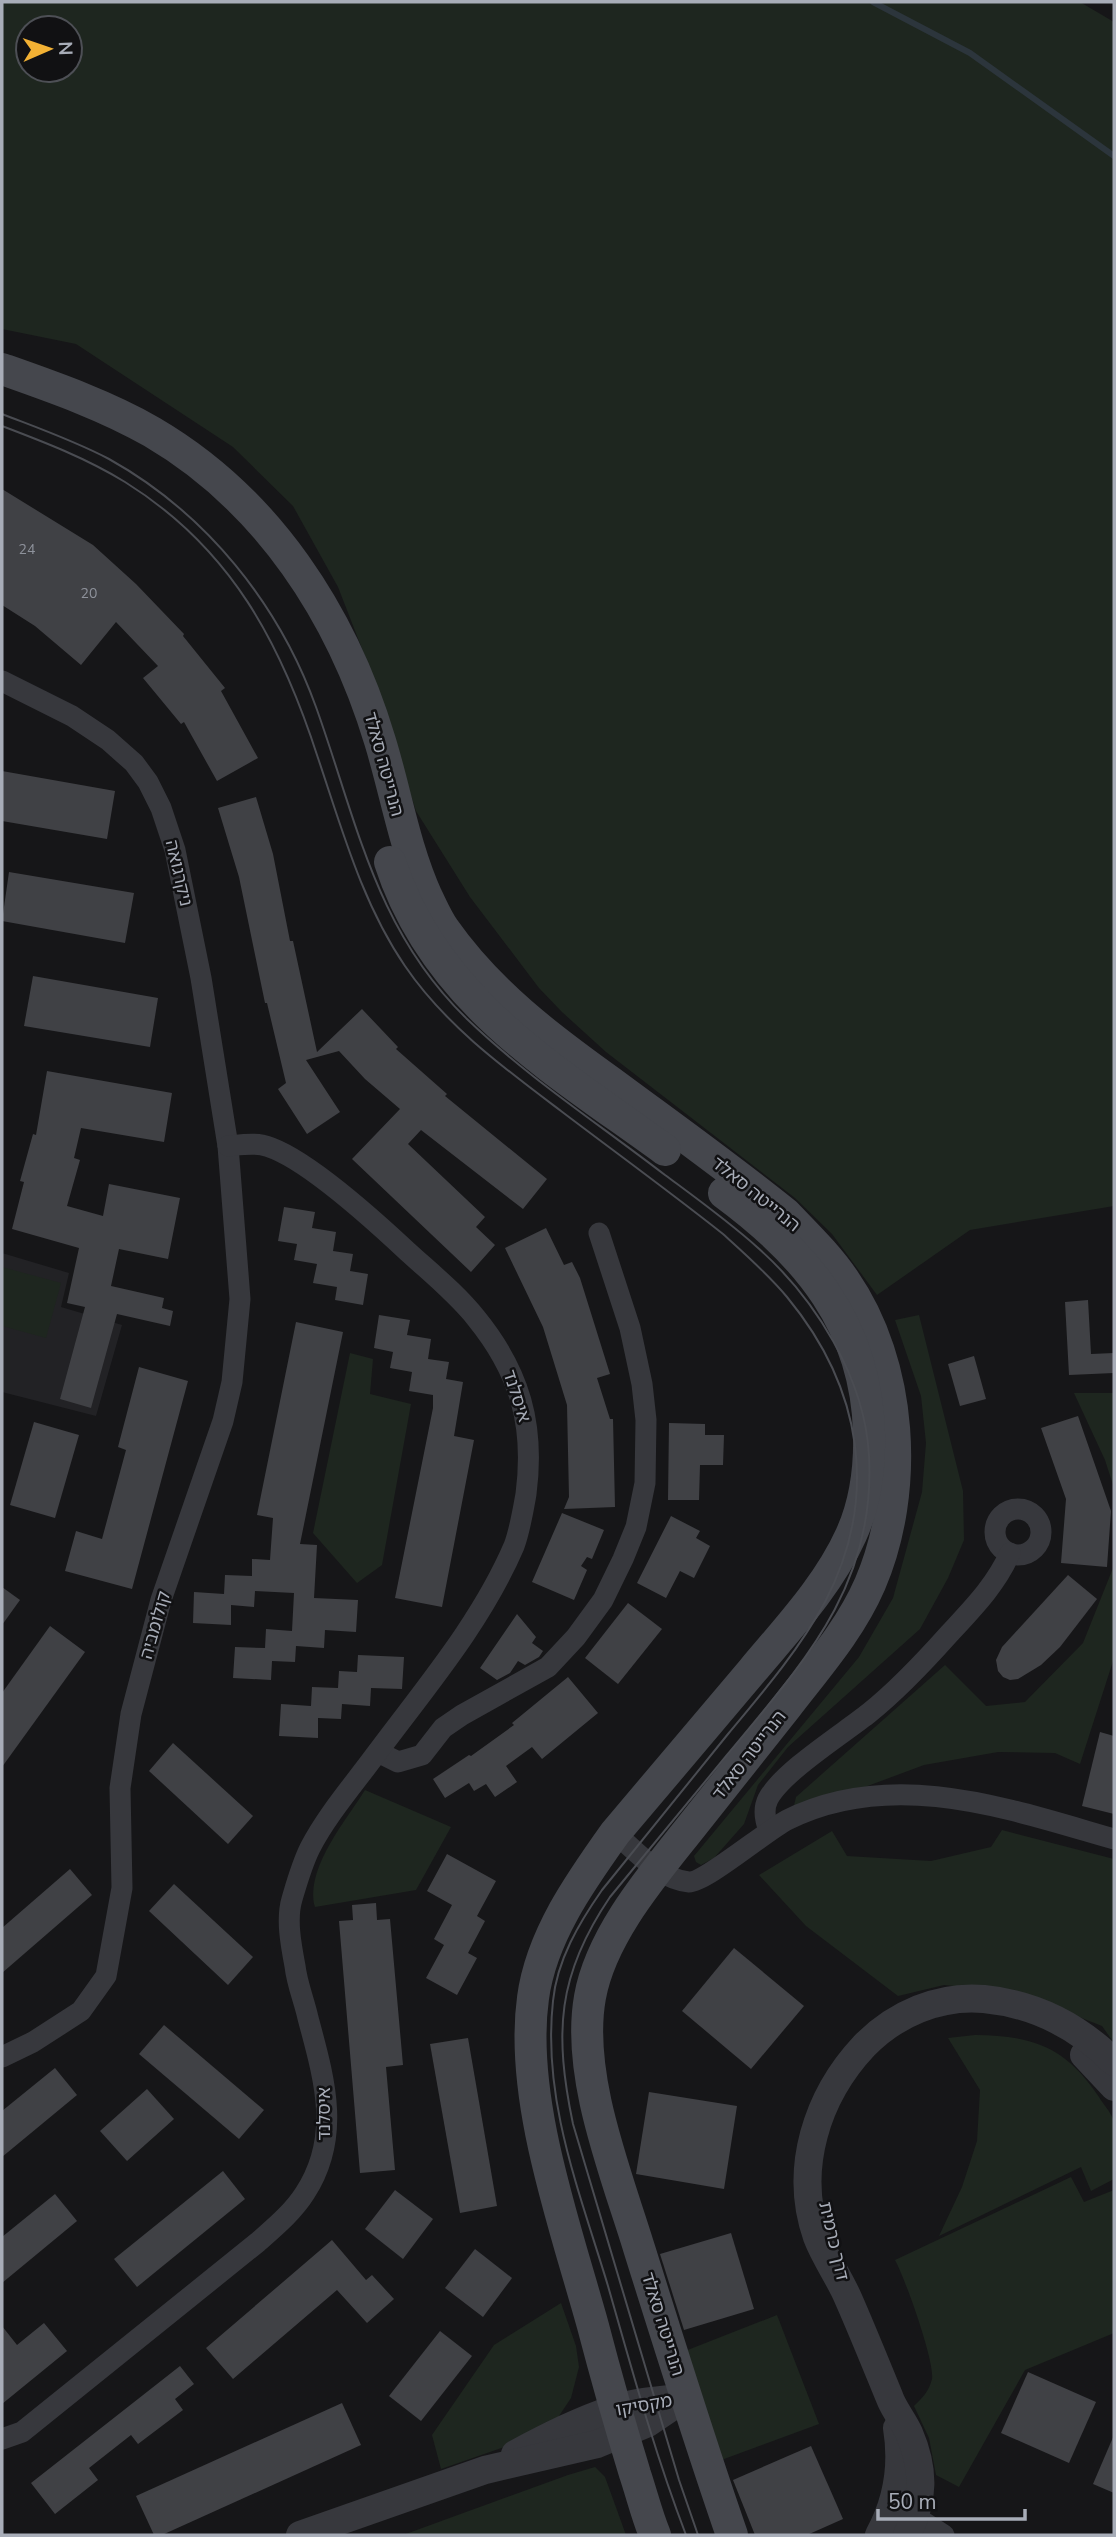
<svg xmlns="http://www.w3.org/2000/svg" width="1116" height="2537" viewBox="0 0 1116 2537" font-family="'Nunito Sans','Noto Sans Hebrew',sans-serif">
<rect width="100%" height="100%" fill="#161618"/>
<!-- built -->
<path fill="#222225" d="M2,1253L69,1273L61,1307L122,1325L96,1416L2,1392Z"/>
<!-- green -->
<g fill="#1e261f" fill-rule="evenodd">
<path d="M2,2H1080L1114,22V1206L970,1230L877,1295L832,1234L795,1198L606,1052L562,1012L539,988L470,897L416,811L373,677L338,587L293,506L233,447L76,344L2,329ZM28,28H70V70H28Z"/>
<path d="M2,1267L61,1283L46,1338L2,1326Z"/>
<path d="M919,1315L963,1491L964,1540L948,1578L920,1629L788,1747L758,1785L744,1824L714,1858L701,1865L696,1862L694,1856L859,1657L893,1598L922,1492L926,1443L921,1396L895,1320Z"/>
<path d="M350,1353L373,1359L370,1394L411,1404L382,1565L357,1583L313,1533Z"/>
<path d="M1074,1393H1114V1488L1105,1460Z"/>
<path d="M1114,1557V1658L1080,1764L1055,1753L998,1752L924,1765L830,1800L793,1810L796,1797L945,1665L986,1706L1025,1702L1083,1643L1113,1568Z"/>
<path d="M365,1790L451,1827L416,1890L315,1907C305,1869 345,1822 365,1790Z"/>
<path d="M1002,1830L1114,1859V2043L1102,2026L1016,1992L944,1985L898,1996L806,1926L759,1875L832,1831L847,1856L931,1861L991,1847Z"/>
<path d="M975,2035C1033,2036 1065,2046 1099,2097C1103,2104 1110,2111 1113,2119C1116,2133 1114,2164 1114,2179L1091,2191L1081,2167L939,2236L962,2187L977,2141L980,2090L948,2038Z"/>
<path d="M1071,2177L1084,2202L1114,2190V2333L1025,2370L959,2487L936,2475L929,2438L914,2406C923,2397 929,2391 932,2379C935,2362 905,2278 895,2260Z"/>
<path d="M561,2303L576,2346L579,2367L571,2398L557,2419L539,2435L441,2469L432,2435L494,2345Z"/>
<path d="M777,2315L819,2424L716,2462L680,2353Z"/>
<path d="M595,2467L605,2477L626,2535H403L568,2475Z"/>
</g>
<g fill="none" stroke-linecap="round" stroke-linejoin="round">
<!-- stream -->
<path stroke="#2c353c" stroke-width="6" d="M873,2L970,53L1114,156"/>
</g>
<!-- building -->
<g fill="#404145">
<path d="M2,489L93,545L136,584L184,634L183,636L225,688L221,691L258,758L217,781L184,722L181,724L143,678L158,666L116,622L81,665L35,626L2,605Z"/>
<path d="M2,771L115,791L107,839L2,821Z"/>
<path d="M256,797L273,854L290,941H293L317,1052L362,1009L398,1047L396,1049L447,1094L445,1096L547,1179L523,1209L421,1130L408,1144L485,1217L476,1227L495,1245L471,1272L352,1159L400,1109L365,1079L339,1051L306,1060L340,1112L307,1134L278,1089L286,1083L267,1003H265L239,877L218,808Z"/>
<path d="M9,872L134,893L125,943L2,921Z"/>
<path d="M33,976L158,998L150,1047L24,1026Z"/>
<path d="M47,1071L172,1093L164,1142L81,1128L74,1158L80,1160L67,1206L103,1216L109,1184L180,1198L168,1259L119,1249L111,1286L164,1298L162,1308L173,1311L170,1326L117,1314L91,1408L60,1399L85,1307L67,1303L79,1248L12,1229L24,1182L20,1181L33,1134L36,1135Z"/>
<path d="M284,1207L315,1212L312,1228L336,1232L333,1251L353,1254L350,1271L368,1274L363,1305L335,1300L337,1287L313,1283L317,1264L294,1260L297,1244L278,1241Z"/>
<path d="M546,1228L564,1265L572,1262L580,1278L610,1374L597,1378L610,1419H613L615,1507L564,1509L569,1497L567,1405L543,1327L505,1248Z"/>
<path d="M1088,1300L1091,1354L1114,1353V1373L1069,1375L1065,1302Z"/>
<path d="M379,1315L410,1320L407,1335L431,1339L428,1359L449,1362L446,1379L463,1382L454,1436L474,1440L442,1607L395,1598L433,1408V1395L409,1391L412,1372L390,1368L393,1352L374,1348Z"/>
<path d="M296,1322L343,1332L300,1544L317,1545L314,1598L358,1600L356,1632L325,1630L324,1648L296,1646L295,1662L272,1661L271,1680L233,1678L235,1647L265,1648L266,1629L292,1631L294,1593L255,1591L254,1607L231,1605V1625L193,1623L194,1592L224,1594L225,1575L252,1576V1559L270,1560L273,1518L257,1515Z"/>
<path d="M974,1356L986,1399L960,1406L948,1364Z"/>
<path d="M139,1367L188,1381L132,1589L65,1571L76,1531L102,1539L126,1450L118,1447Z"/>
<path d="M1078,1416L1111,1511L1107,1567L1061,1563L1066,1499L1041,1428Z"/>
<path d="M34,1422L79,1435L55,1518L10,1505Z"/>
<path d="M669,1423L705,1424V1435H724L723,1465H700L699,1500H668Z"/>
<path d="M562,1513L604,1530L592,1559L587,1557L581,1566L587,1570L574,1600L532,1582Z"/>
<path d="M671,1516L700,1531L696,1538L710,1546L694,1578L680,1571L666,1598L637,1583Z"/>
<path d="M1068,1575L1097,1599L1060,1647L1041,1665L1018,1679L1010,1680L1003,1677L998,1671L996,1660L1002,1647Z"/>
<path d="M2,1587L20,1600L2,1625Z"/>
<path d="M628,1603L662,1629L618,1684L585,1658Z"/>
<path d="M517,1614L536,1637L532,1643L543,1651L539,1657L525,1665L518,1661L510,1673L497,1680L480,1668Z"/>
<path d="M50,1626L85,1652L2,1767V1693Z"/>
<path d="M358,1655L404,1657L402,1689L371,1688L370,1706L342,1704L341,1719L318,1718V1738L279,1736L281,1704L311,1706L312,1687L338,1688L339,1671L357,1672Z"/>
<path d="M568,1677L598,1713L542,1759L532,1747L506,1766L517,1782L495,1797L486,1784L474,1791L469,1783L445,1798L433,1779L469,1755L471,1756L514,1725L512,1723Z"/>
<path d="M1100,1732L1114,1736V1814L1082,1806Z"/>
<path d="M173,1743L253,1816L228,1844L149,1771Z"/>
<path d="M447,1854L496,1881L477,1916L485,1921L468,1953L477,1958L457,1995L426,1978L444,1945L434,1939L452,1905L427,1891Z"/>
<path d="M70,1869L92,1895L2,1973V1928Z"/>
<path d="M174,1884L253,1957L228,1985L149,1911Z"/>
<path d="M376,1903L377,1920L390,1919L403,2065L386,2067L395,2170L360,2173L339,1921L353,1920L352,1905Z"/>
<path d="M734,1948L804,2006L751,2069L682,2011Z"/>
<path d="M164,2025L264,2110L239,2139L139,2054Z"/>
<path d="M468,2038L497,2206L460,2213L430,2044Z"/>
<path d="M55,2068L77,2095L2,2157V2111Z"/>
<path d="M147,2089L174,2119L127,2161L100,2131Z"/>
<path d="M649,2092L737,2106L724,2189L636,2174Z"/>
<path d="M223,2171L245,2199L137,2287L114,2259Z"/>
<path d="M395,2190L433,2219L403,2259L365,2229Z"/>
<path d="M55,2194L77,2221L2,2283V2237Z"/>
<path d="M731,2233L754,2309L684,2330L660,2254Z"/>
<path d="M332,2240L366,2280L372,2275L394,2299L367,2323L337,2290L233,2379L206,2348Z"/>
<path d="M475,2249L512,2278L483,2317L445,2288Z"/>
<path d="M44,2323L67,2351L2,2404V2326L17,2345Z"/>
<path d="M440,2331L472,2356L421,2421L389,2396Z"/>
<path d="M180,2366L194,2384L175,2399L183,2410L138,2444L131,2435L89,2468L98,2480L55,2514L31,2483Z"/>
<path d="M1028,2372L1096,2402L1069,2463L1001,2433Z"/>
<path d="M342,2403L361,2445L162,2535H154L136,2496Z"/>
<path d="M1114,2435V2493L1093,2484Z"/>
<path d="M811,2446L843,2519L807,2535H755L733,2480Z"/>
</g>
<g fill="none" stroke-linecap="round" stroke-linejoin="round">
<!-- minor -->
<g stroke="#37383d" stroke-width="21">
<path d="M2,681L72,716L108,740L134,763L148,782L161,808L175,850L201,978L228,1146L240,1299L232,1382L223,1421L161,1600L131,1714L120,1788L122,1888L106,1976L81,2011L33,2042L2,2057"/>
<circle cx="1018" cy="1532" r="23"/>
<path d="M378,1752L398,1762L422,1755L443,1728L462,1715L548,1667L576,1637L603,1600L623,1559L636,1527L645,1483L646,1420L642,1384L630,1328L599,1233"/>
<path d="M769,1830C765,1820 763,1809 768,1799C782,1772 844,1733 869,1713C899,1689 924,1662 949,1634C972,1609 996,1585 1010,1553"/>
<path d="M615,1833C635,1850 660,1880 689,1882C704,1883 766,1831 787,1820C893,1767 1009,1809 1114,1839"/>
<path d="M2,2439L22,2432L258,2242C275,2227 293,2212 305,2193C342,2136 324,2078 308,2018C304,2000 297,1984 295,1966C291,1945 286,1919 292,1899C297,1882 302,1864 310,1848C327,1815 354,1784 376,1754C425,1688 481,1623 514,1546C520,1530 523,1511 526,1494C535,1425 520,1372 476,1318C456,1293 431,1273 408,1252C377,1223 301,1153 262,1145C251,1143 239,1145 228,1146"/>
<path d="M900,2517H916L944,2535"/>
</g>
<!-- tertiary -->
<g stroke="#37383d" stroke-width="28">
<path d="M1084,2055L1114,2087"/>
<path d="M515,2454C547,2437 580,2420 614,2409C637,2401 661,2400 684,2398"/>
<path d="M300,2535L485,2470L597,2444L648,2423L685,2398"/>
<path d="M879,2535C897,2502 903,2465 897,2428"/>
<path d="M907,2535C924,2500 925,2470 909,2433C904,2422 896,2412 891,2401C877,2367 863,2332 848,2298C839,2277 825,2258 817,2237C793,2169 817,2096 864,2046C895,2014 939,1995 984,1999C1035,2004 1077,2025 1114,2062"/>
</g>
<!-- secondary -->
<g stroke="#45474d" stroke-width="32">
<path d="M2,369C53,387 105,405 152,432C268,500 342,615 380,741C396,793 404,846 427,897C432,907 437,919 444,929C489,993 549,1038 612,1083C670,1126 729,1168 786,1214C806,1235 828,1256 844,1280C903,1365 910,1491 870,1584C850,1630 817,1667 787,1706C755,1746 723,1787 691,1827C653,1875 601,1935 590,1997C576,2075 616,2173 639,2248C669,2344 699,2440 732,2535"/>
<path d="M390,862C435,1001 554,1069 665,1150"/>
<path d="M655,2535C647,2516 642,2495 635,2474C620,2425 606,2376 593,2326C566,2228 519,2099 533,1998C541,1937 580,1882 615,1833C660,1779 706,1725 752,1671C787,1629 828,1586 851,1535C866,1502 870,1467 869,1432C866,1325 807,1254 724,1193"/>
</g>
<!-- tram -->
<g stroke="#4a4c52" stroke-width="2">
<path d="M2,414C38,428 75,441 109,459C206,513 279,604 316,707C357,821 375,930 467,1019C527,1077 599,1124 665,1175C696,1198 728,1221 757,1247C815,1298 865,1378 869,1456C876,1585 804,1662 727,1755C688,1802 649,1849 610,1897C557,1975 554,2033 573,2124L679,2480L698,2535"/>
<path d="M2,426C44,442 86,458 125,482C231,548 281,643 318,758C342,829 362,903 405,966C445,1025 504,1068 561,1111C615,1152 670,1192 723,1234C745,1254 768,1274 787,1297C862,1388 880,1496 825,1602C799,1650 763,1692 728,1734C686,1786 644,1838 602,1890C579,1923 557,1960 553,2001C542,2100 580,2193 608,2286C632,2370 655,2454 686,2535"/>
</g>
</g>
<g text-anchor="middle" stroke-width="5" stroke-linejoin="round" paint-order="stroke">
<!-- number labels -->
<g font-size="14" fill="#8e929b">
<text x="27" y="554">24</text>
<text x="89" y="598">20</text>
</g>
<!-- street labels -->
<g font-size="18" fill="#a8adb8" stroke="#111113">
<text transform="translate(384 764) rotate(75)" y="6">הנרייטה סאלד</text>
<text transform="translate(179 873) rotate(77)" y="6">ניקרגואה</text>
<text transform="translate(756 1194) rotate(39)" y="6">הנרייטה סאלד</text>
<text transform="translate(517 1396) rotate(72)" y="6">איסלנד</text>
<text transform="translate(155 1625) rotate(-74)" y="6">קולומביה</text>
<text transform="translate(749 1755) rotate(-52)" y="6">הנרייטה סאלד</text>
<text transform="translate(324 2114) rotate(-90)" y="6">איסלנד</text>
<text transform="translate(834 2241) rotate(77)" y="6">דרך כרמית</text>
<text transform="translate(663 2324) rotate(73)" y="6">הנרייטה סאלד</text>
<text transform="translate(644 2405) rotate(-10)" y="6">מקסיקו</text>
</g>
</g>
<!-- border -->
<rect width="1116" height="2537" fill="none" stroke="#a8adb8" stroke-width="7"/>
<!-- north arrow -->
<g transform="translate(49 49) rotate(88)"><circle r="33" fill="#111113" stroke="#4d4f55" stroke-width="2"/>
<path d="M0-5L12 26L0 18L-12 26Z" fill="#f2b134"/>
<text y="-10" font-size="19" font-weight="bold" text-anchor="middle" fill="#a8adb8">N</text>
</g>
<!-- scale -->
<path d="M878 2509v10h147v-10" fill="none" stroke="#a8adb8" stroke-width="3.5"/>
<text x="888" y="2509" font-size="21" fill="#a8adb8" stroke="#111113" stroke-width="5" paint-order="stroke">50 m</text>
</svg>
